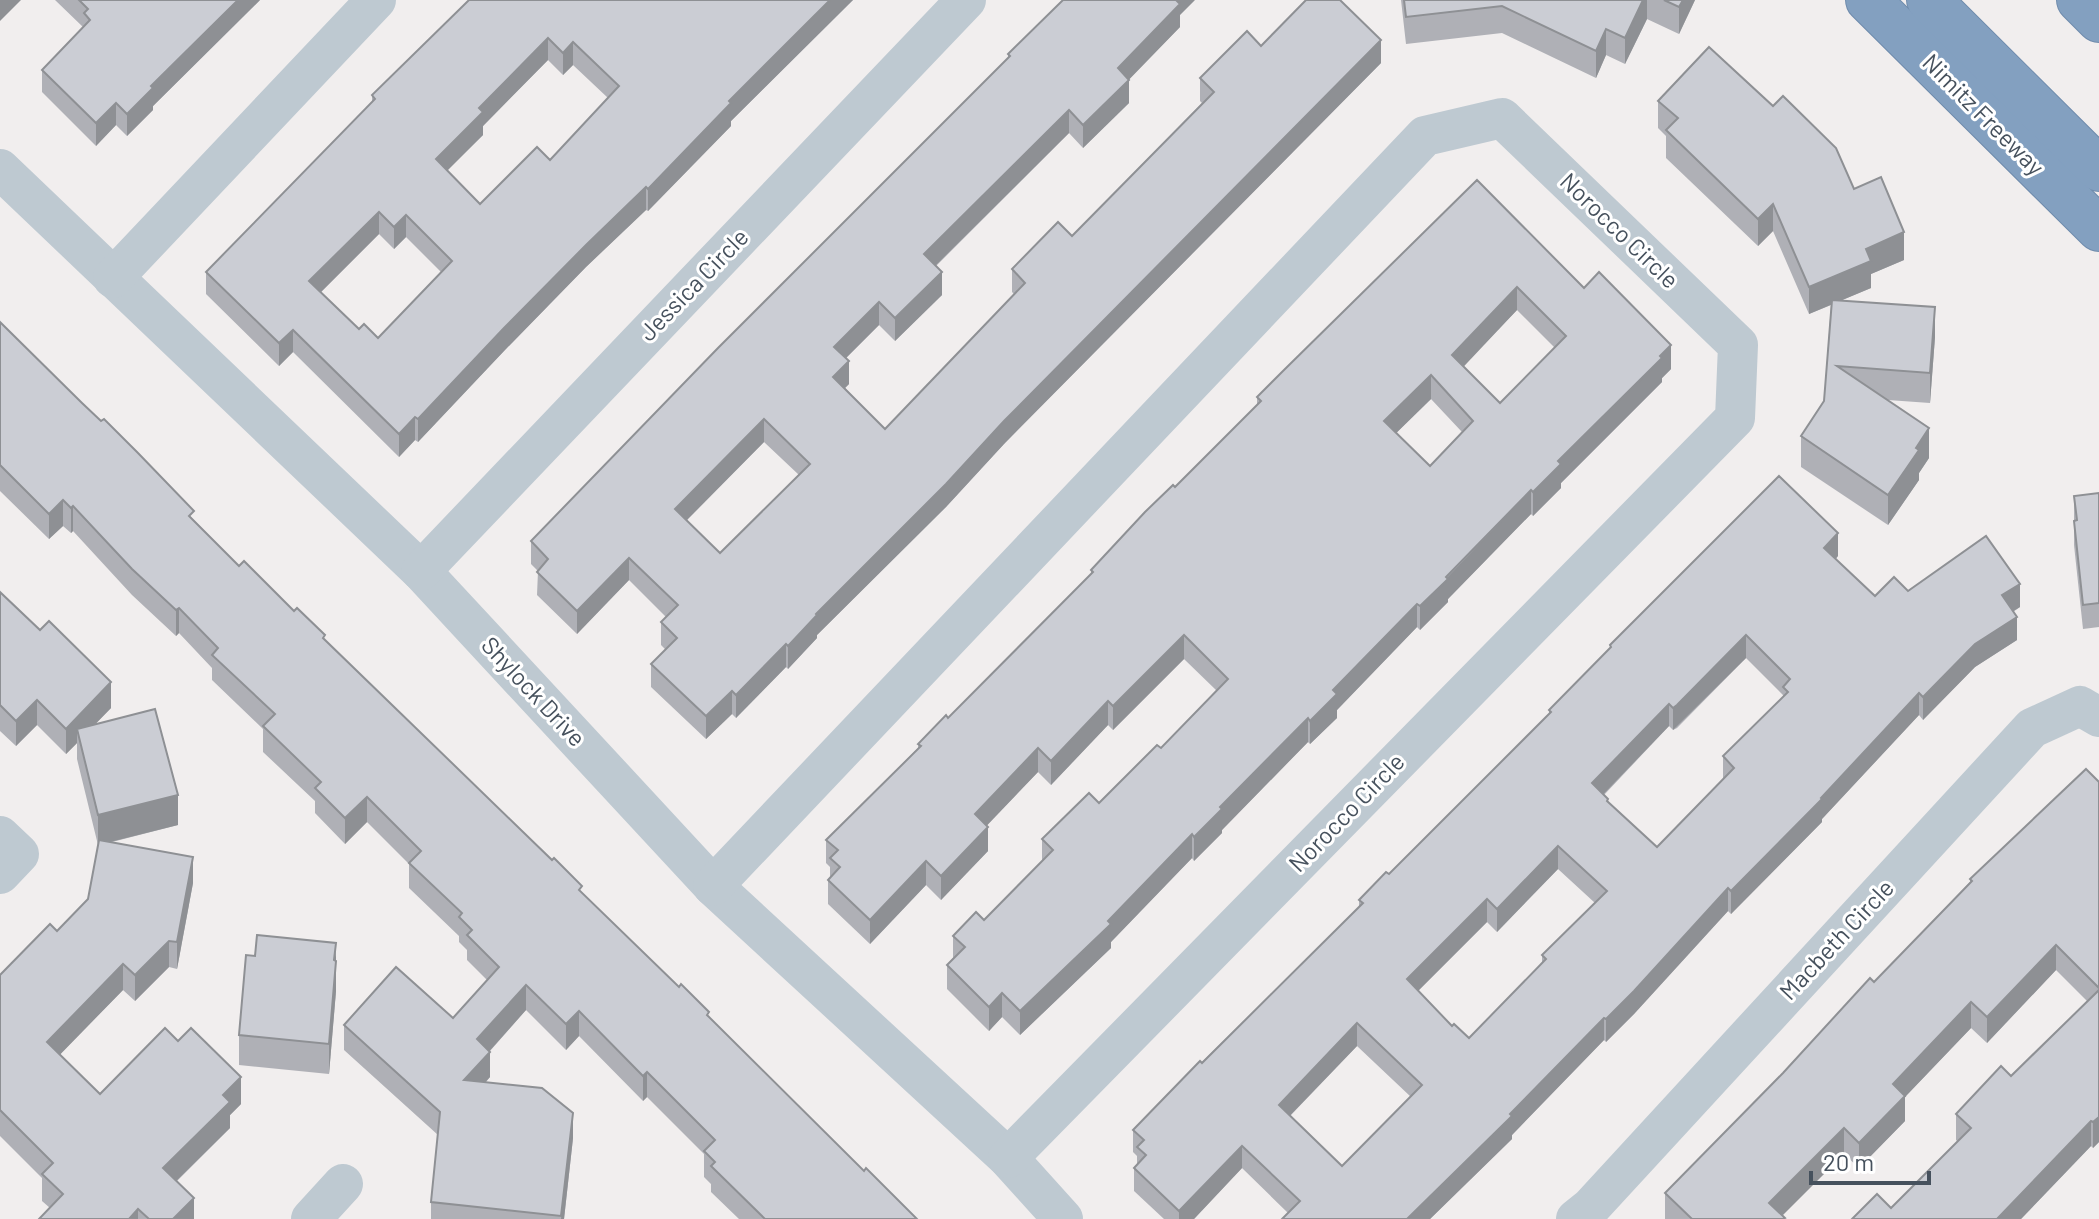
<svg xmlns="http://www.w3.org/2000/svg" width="2099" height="1219" viewBox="0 0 2099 1219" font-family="Barlow,sans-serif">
<rect width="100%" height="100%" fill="#f1eeee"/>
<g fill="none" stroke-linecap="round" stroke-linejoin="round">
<defs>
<g id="motorway">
<path d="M1868,0L2099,229"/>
<path d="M1929,0L2099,169"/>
<path d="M2079,0L2099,20"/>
</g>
</defs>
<!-- motorway casing -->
<use href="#motorway" stroke="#6f8bac" stroke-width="46"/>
<!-- minor -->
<g stroke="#bec9d1" stroke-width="40">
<path d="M0,169L421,571L713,886L1008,1158L1063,1219"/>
<path d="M113,278L376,0"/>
<path d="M421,571L966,0"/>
<path d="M0,836L19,854L0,874"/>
<path d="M713,886L1425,136L1502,118L1738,345L1735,418L1008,1158"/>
<path d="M311,1219L343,1184"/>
<path d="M1576,1219L1591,1207L2032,728L2080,706L2099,717"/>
</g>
<!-- motorway -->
<use href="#motorway" stroke="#83a0c0" stroke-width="44"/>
</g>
<!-- wall -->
<g fill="#afb0b6" fill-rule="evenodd">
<path d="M55,0H260L153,106V110L127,136L116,125L96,146L42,92V70L83,27Z"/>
<path d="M469,0H853L731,121V126L648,211L646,210L586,267L504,351L418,442L415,440L399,457L293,352L279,366L206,294V272L372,102V95ZM548,60L563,75L573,65L608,98L550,160L480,204L447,170L483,135V126ZM379,234L394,249L406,237L441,272L378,338L359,329L321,292Z"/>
<path d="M1401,0H1695L1679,34L1647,19L1625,64L1606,55L1596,78L1502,33L1406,44Z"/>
<path d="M1180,15V27L1129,79V103L1083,148L1069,133L936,266L942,295L895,341L879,325L846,358L849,384L845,388L885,429L1014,294L1012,292V269L1072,236L1202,103L1200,101V78L1261,46L1381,63L1004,444L946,507L817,635V638L788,669L786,667L736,718L732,714L706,739L651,687V664L666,650L661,645V622L666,617L629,580L577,634L537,595L538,571L531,564V541L1008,58V54ZM764,442L799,475L720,553L687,520Z"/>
<path d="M1658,101L1854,189L1904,260L1871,274V288L1842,300L1935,337L1930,403L1888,400L1929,458L1919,473V480L1888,525L1801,467V436L1824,401L1831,305L1809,314L1773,231L1758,246L1666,158V136L1658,128Z"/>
<path d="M1477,180L1584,288L1671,369L1662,378V382L1561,483V488L1533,516L1531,514L1448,599V602L1420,630L1417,627L1337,710V718L1310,744L1308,742L1222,830V833L1194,861L1192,858L1111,942V948L1020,1035L1002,1017L989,1031L947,989V965L953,958V936L984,920L1042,862V839L1099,803L1161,748L1217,691L1184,659L1113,730L1108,725L1051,785L1038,772L986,826L988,851L941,900L926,885L870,944L828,904V880L830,877V867L826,863V840L918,748V744L948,718L1091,574V570L1257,405V397ZM1517,310L1555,348L1500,403L1463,366ZM1431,399L1462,432L1430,466L1396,433Z"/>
<path d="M0,322L239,566L294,611L325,640L709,1017L864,1171L917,1219H739L711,1192V1184L704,1177V1154L647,1097L643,1101L579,1036L566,1050L526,1010L490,1051V1077L486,1082L573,1138L564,1219H431V1202L438,1135L344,1050V1025L453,1018L487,980L467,960V950L459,942V936L409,888V864L367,822L345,844L315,813V801L263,752V729L212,680V668L179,633L176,636L132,595L73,531L71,533L63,526L49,539L0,491Z"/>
<path d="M2099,493V627L2083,629L2074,545V496Z"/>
<path d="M1838,556L1836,559L1875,596L1908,591L2020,607L2013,612L2017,640L1975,667L1923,720L1919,715L1822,819V822L1731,914L1728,911L1634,1014L1606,1042L1604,1040L1512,1135V1139L1430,1219H1282L1288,1213L1242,1168L1194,1219H1164L1134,1191V1168L1137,1165V1156L1133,1152V1130L1359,907V900L1389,874L1549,714V710L1610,648V645ZM1746,658L1783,695V698L1723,756V779L1657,847L1608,803L1604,795L1669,726L1673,730L1677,728ZM1558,869L1595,903L1542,955V964L1469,1038L1452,1026L1418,991L1487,922L1497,932ZM1357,1046L1411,1097L1342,1166L1290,1116Z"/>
<path d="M0,592L111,708L95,724L178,825L112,842L193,883L177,969L169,967L135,1001L123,990L60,1054L100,1094L241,1104L230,1115V1128L177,1181L194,1219H39L50,1208L42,1201V1178L0,1136V975L57,931L88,899L98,845L77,759V743L66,754L37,725L16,746L0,731Z"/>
<path d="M2099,782V1142L2093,1148L2091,1146L2021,1219H1852L1891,1208L1958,1142L1956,1140V1114L2011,1076L2087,1001L2056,970L1987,1043L1971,1028L1905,1097V1121L1859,1168L1844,1154L1782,1215L1785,1219H1665V1193L1874,982L1970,882V879Z"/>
<path d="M336,961V991L329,1074L239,1065V1035Z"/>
</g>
<!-- shaded-wall -->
<g fill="#8e9094">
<path d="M0,0H21L0,21Z"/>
<path d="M238,0H260L153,106V110L127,136V114L151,86Z"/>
<path d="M830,0H853L731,121V126L648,211V189L729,101Z"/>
<path d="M1174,0H1195L1180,15V27L1118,91V68Z"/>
<path d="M1643,0H1647V19L1625,64V38Z"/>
<path d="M1683,0H1695L1679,34V7Z"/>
<path d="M1606,29V55L1596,78V51Z"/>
<path d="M548,38V60L483,126V135L436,182V159L479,108Z"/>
<path d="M1381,40V63L1004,444L946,507L817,635V638L788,669V646L816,614L1004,421Z"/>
<path d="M573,42V65L563,75V53Z"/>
<path d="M1129,80V103L1083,148V125Z"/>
<path d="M116,103V125L96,146V123Z"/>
<path d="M1069,110V133L924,277V254Z"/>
<path d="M646,187V210L586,267L504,351L418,442V419L504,328L586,245Z"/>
<path d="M1773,204V231L1758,246V219Z"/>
<path d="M379,212V234L309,304V281Z"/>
<path d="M406,215V237L394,249V227Z"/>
<path d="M1904,232V260L1871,274V288L1809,314V287L1866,249Z"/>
<path d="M942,272V295L895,341V318Z"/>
<path d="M1517,287V310L1452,379V355Z"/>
<path d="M879,302V325L834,370V347Z"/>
<path d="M1935,307V337L1930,403V373Z"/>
<path d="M293,330V352L279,366V343Z"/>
<path d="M1671,345V369L1662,378V382L1561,483V488L1533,516V492L1558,461Z"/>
<path d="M849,361V384L833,400V377Z"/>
<path d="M1431,375V399L1384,445V421Z"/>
<path d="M415,417V440L399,457V434Z"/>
<path d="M764,419V442L675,532V509Z"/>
<path d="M1929,428V458L1919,473V480L1888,525V495L1916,448Z"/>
<path d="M1531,490V514L1448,599V602L1420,630V606Z"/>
<path d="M63,500V526L49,539V514Z"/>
<path d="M73,506V531L71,533V508Z"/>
<path d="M1838,533V556L1824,571V548Z"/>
<path d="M629,558V580L577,634V611Z"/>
<path d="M2020,584V607L2002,618V595Z"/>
<path d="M1417,604V627L1337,710V718L1310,744V721L1333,690Z"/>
<path d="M179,608V633L176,636V610Z"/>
<path d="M2017,617V640L1975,667L1923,720V697L1975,644Z"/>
<path d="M1184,635V659L1113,730V706Z"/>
<path d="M1746,635V658L1673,730V708Z"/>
<path d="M786,644V667L736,718V695Z"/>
<path d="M111,682V708L80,740L77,729V743L66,754V729Z"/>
<path d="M732,691V714L706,739V716Z"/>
<path d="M1919,693V715L1822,819V822L1731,914V891L1821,798Z"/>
<path d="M37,700V725L16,746V721Z"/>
<path d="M1108,701V725L1051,785V761Z"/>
<path d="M1669,704V726L1592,806V783Z"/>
<path d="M1308,718V742L1222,830V833L1194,861V837L1220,807Z"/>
<path d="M1038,748V772L975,838V814Z"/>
<path d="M178,795V825L98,845V815Z"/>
<path d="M367,797V822L345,844V818Z"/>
<path d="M988,827V851L941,900V876Z"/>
<path d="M1192,834V858L1111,942V948L1020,1035V1011Z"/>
<path d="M1558,846V869L1497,932V909Z"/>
<path d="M193,857V883L177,969V942Z"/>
<path d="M926,861V885L870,944V920Z"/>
<path d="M1728,888V911L1634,1014L1606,1042V1019Z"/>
<path d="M1487,899V922L1407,1002V979Z"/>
<path d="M169,941V967L135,1001V975Z"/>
<path d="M336,943V991L329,1074V1044Z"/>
<path d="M2056,945V970L1987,1043V1017Z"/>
<path d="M123,964V990L47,1068V1042Z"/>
<path d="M526,985V1010L477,1065V1039Z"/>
<path d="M1002,993V1017L989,1031V1007Z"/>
<path d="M1971,1002V1028L1905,1097V1121L1859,1168V1143L1893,1084Z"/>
<path d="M579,1011V1036L566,1050V1024Z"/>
<path d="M1604,1018V1040L1512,1135V1139L1430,1219H1407Z"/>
<path d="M1357,1023V1046L1279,1127V1105Z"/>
<path d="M490,1052V1077L464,1105V1080Z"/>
<path d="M647,1072V1097L643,1101V1076Z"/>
<path d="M241,1077V1104L230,1115V1128L163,1194V1168L223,1095Z"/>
<path d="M573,1113V1138L564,1219H561Z"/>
<path d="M2099,1117V1142L2093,1148V1122Z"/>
<path d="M2091,1121V1146L2021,1219H1997Z"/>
<path d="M1844,1128V1154L1779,1219L1769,1203Z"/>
<path d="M1242,1146V1168L1194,1219H1179V1211Z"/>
<path d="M194,1198V1219H173Z"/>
<path d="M138,1209V1219H129Z"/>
</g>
<!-- building -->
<g fill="#cbcdd4" stroke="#8e9094" stroke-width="2" fill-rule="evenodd">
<path d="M79,0H238L151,86L153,88L127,114L116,103L96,123L42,70L90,20L84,13L88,9Z"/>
<path d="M469,0H830L729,101L731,103L648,189L646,187L586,245L504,328L418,419L415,417L399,434L293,330L279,343L206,272L375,99L372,95ZM548,38L563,53L573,42L619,86L550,160L537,147L480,204L436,159L483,112L479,108ZM379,212L394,227L406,215L452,261L378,338L364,324L359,329L309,281Z"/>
<path d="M1063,0H1176L1180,4L1118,68L1129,80L1083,125L1069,110L924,254L942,272L895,318L879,302L834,347L849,361L833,377L885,429L1025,283L1012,269L1058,222L1072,236L1214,92L1200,78L1247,31L1261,46L1306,0H1340L1381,40L1004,421L946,484L816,614L817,615L788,646L786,644L736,695L732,691L706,716L651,664L677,638L661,622L678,605L629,558L577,611L537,572L548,559L531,541L718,348L1010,56L1008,54ZM764,419L810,464L720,553L675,509Z"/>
<path d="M1404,0H1643L1625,38L1606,29L1596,51L1502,6L1406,17Z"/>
<path d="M1664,0H1683L1679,7Z"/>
<path d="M1709,47L1773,106L1783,96L1836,148L1854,189L1881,177L1904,232L1866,249L1871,261L1809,287L1773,204L1758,219L1666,130L1678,118L1658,101Z"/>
<path d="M1477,180L1584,288L1599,272L1671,345L1660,356L1662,358L1558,461L1561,464L1533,492L1531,490L1446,577L1448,579L1420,606L1417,604L1333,690L1337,694L1310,721L1308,718L1220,807L1222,809L1194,837L1192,834L1108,921L1111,924L1020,1011L1002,993L989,1007L947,965L965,947L953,936L976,912L984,920L1053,850L1042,839L1089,793L1099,803L1157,745L1161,748L1228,679L1184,635L1113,706L1108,701L1051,761L1038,748L975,814L988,827L941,876L926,861L870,920L828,880L840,867L830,858L838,850L826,840L921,746L918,744L946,715L948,718L1093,572L1091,570L1145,512L1173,485L1175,487L1261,401L1257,397L1284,370ZM1517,287L1566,336L1500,403L1452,355ZM1431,375L1473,421L1430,466L1384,421Z"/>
<path d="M1832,300L1935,307L1930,373L1837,366L1929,428L1916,448L1919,450L1888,495L1801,436L1824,401Z"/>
<path d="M0,322L82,403L101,421L104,419L138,453L194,511L189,516L239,566L244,561L294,611L297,608L325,635L323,638L552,860L554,858L582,886L579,890L679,987L681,984L709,1012L707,1015L864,1171L866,1168L917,1219H765L711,1166L715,1162L704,1151L715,1140L647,1072L643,1076L579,1011L566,1024L526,985L477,1039L490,1052L464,1080L542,1088L573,1113L561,1216L431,1202L440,1112L344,1025L396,967L453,1018L499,967L467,935L472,930L459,917L462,913L409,863L421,851L367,797L345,818L315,788L321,782L263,726L275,714L212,655L218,648L179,608L176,610L132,569L73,506L71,508L63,500L49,514L0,465Z"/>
<path d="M1779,476L1838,533L1824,548L1875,596L1894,577L1908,591L1986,536L2020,584L2002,595L2017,617L1975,644L1923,697L1919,693L1821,798L1822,799L1731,891L1728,888L1634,991L1606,1019L1604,1018L1510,1114L1512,1116L1407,1219H1282L1300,1201L1242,1146L1179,1211L1134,1168L1146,1155L1137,1147L1144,1140L1133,1130L1200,1061L1202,1063L1363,903L1359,900L1386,872L1389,874L1551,712L1549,710L1611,647L1610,645ZM1746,635L1790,679L1783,687L1788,692L1723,756L1734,768L1657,847L1607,801L1608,799L1592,783L1669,704L1673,708L1677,705ZM1558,846L1607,891L1542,955L1546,959L1469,1038L1454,1024L1452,1026L1407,979L1487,899L1497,909ZM1357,1023L1422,1085L1342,1166L1279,1105Z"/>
<path d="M2099,493V603L2083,605L2074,521L2077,520L2074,496Z"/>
<path d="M0,592L40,630L49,621L111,682L66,729L37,700L16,721L0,705Z"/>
<path d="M155,709L178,795L98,815L77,729Z"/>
<path d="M2086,769L2099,782V988L2056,945L1987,1017L1971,1002L1893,1084L1905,1096L1859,1143L1844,1128L1769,1203L1785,1218L1783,1219H1692L1665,1193L1783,1073L1870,978L1874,982L1972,881L1970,879Z"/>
<path d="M99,840L193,857L177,942L169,941L135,975L123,964L47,1042L100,1094L165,1028L178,1041L191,1028L241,1077L223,1095L230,1102L163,1168L194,1198L173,1219H149L138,1209L129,1219H39L63,1194L42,1174L53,1163L0,1110V975L50,924L57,931L88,899Z"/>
<path d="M257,935L336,943L334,960L336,961L329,1044L239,1035L246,955L255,956Z"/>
<path d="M2099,990V1117L2093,1122L2091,1121L1997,1219H1852L1877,1194L1891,1208L1971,1128L1956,1114L2001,1066L2011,1076Z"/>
</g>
<g text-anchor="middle" stroke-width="6" stroke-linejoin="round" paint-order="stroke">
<!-- street labels -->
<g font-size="24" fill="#46515d" stroke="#fff">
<text transform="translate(1983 115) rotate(45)" y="8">Nimitz Freeway</text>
<text transform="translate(1619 231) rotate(44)" y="8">Norocco Circle</text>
<text transform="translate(694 285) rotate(-46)" y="8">Jessica Circle</text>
<text transform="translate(533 692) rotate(47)" y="8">Shylock Drive</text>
<text transform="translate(1347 813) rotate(-46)" y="8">Norocco Circle</text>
<text transform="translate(1837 940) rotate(-47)" y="8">Macbeth Circle</text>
</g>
</g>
<!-- scale -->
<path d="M1811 1171v12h118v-12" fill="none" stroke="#46515d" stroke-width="4"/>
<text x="1823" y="1171" font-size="24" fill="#46515d" stroke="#ffffff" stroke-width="6" paint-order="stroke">20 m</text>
</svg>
